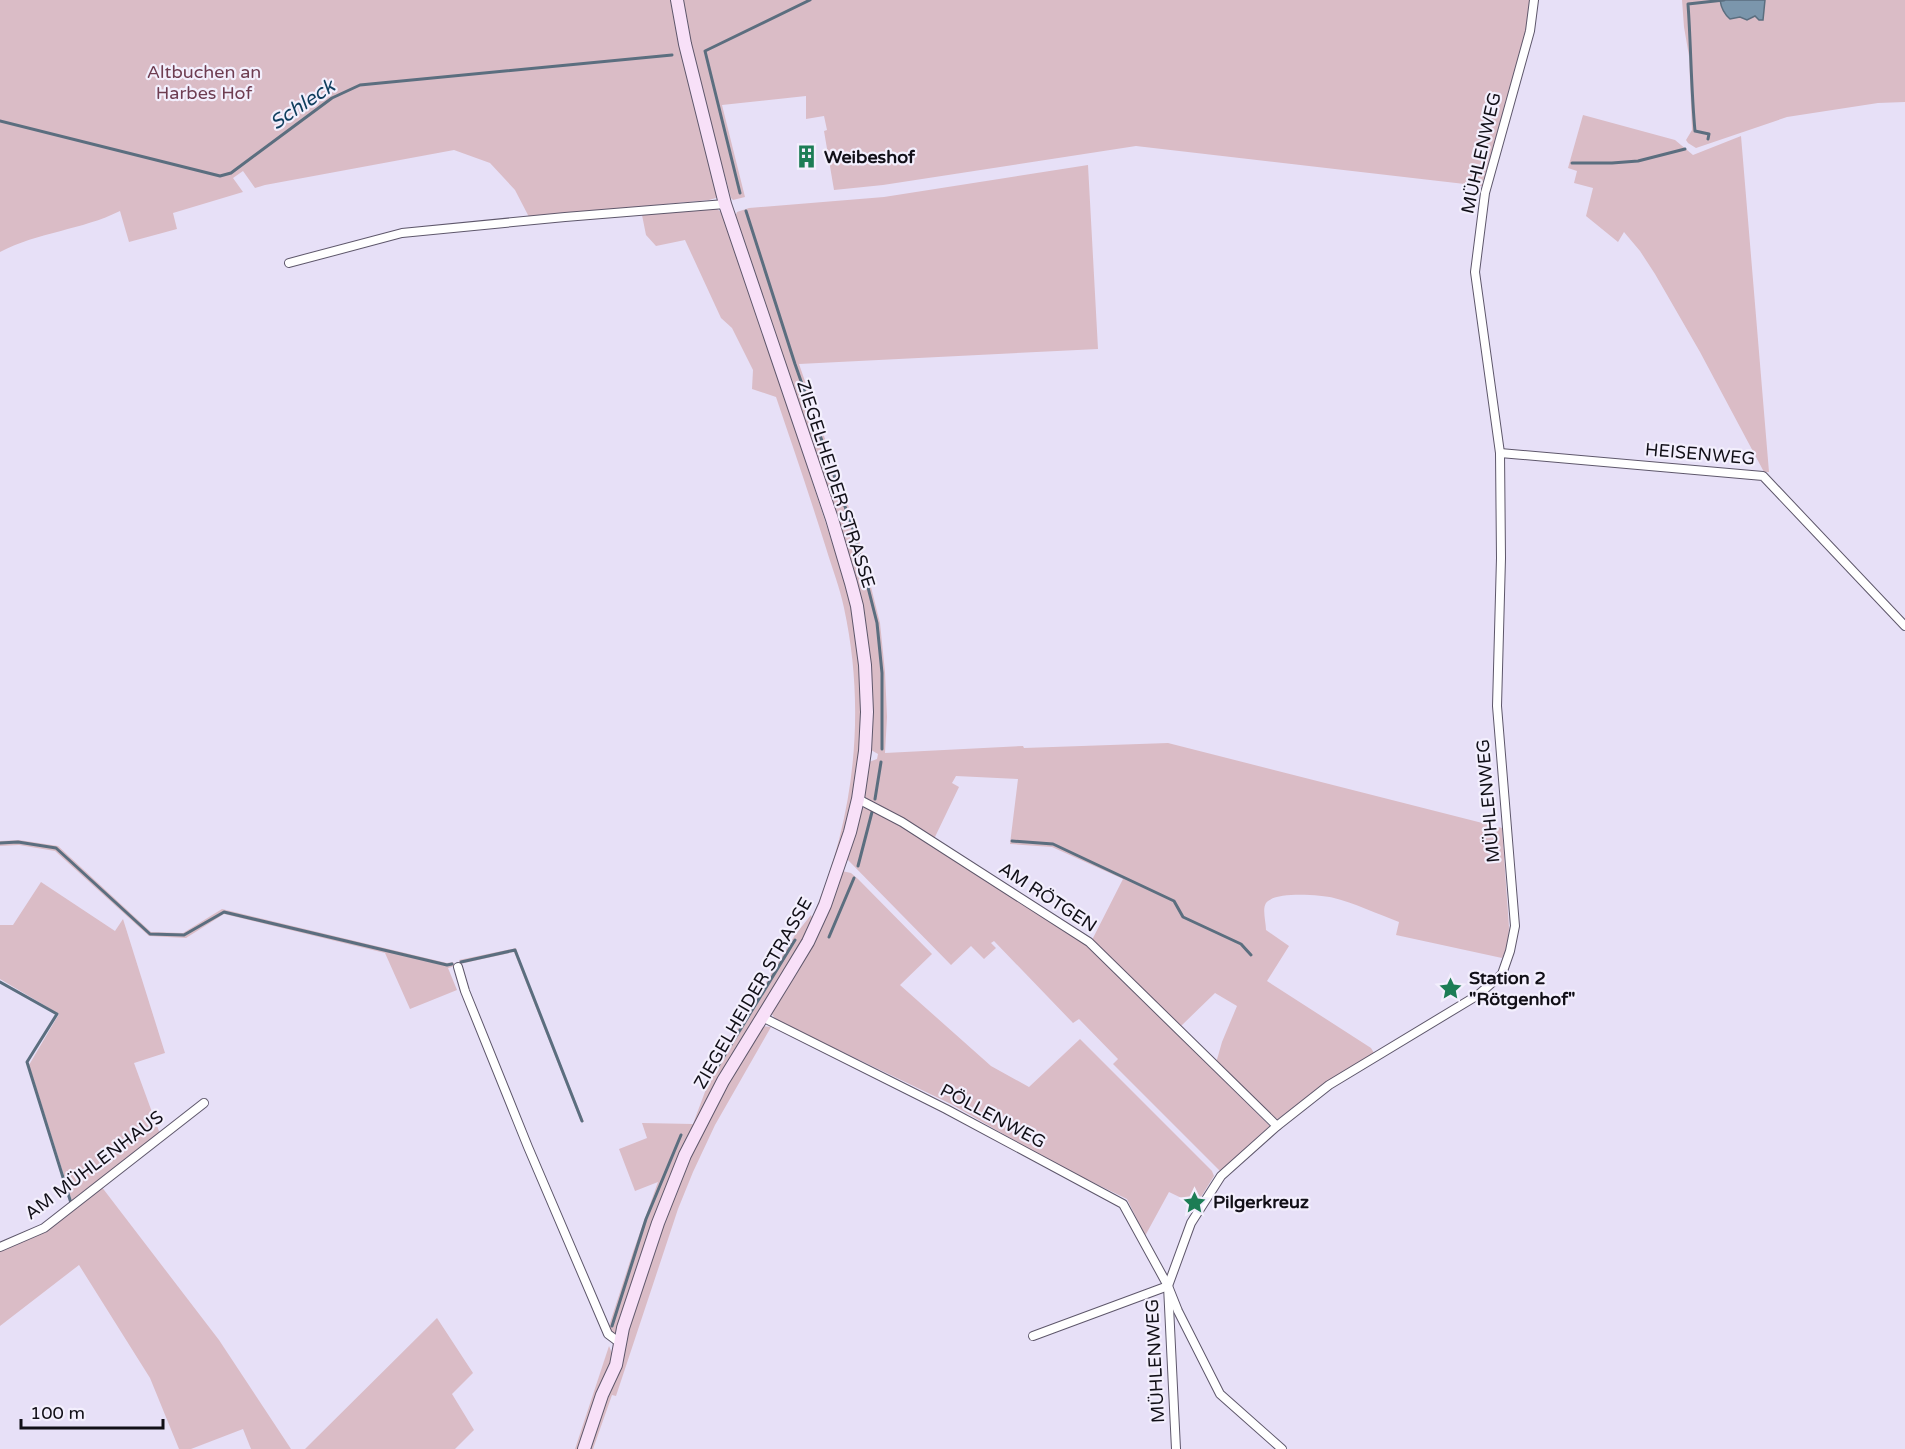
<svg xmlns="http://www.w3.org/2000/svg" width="1905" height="1449" viewBox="0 0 1905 1449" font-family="'Varela Round',sans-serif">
<rect width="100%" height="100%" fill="#e7e0f7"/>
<!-- green -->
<g fill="#dabcc6">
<path d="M0,0H671L681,47L717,189L716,198L709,200L529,217L515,190L490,163L454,150L265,185L255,188L243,171L233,178L243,192L173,213L177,229L129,242L120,211C82,230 38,232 0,252Z"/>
<path d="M682,0H1530L1527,28L1482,186L1136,146L883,185L834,190L824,131L827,130L824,116L806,119V96L722,105L745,197L733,200L731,198L697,74Z"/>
<path d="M1682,0H1720L1726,16C1739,21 1749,13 1763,19L1765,0H1905V102L1878,103L1787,117L1696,148L1688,143L1686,140L1692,130L1689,56L1684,27Z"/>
<path d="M1583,115L1675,140L1693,155L1741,136L1769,472H1764L1700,352L1655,274L1640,251L1624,232L1618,242L1586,216L1593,188L1574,183L1577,171L1568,168Z"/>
<path d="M1088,165L1098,349L799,364L857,531L880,623L885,672L887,717L885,753L1023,746L1024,748L1168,743L1502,828L1509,927L1508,945L1502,958L1396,935L1399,922C1380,915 1352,902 1334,898C1320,895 1275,891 1266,903C1262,909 1266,922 1266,930L1289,946L1267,981L1371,1048L1374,1053L1320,1087L1278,1119L1274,1118L1216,1063L1222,1042L1237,1006L1215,993L1180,1027L1092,940L1123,879L1052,847L1010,844L1018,779L956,776L952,783L959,787L934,839L863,796L869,762L877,759L878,754L871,750V716L863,616L735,217L737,212L749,208L884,197Z"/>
<path d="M717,209L725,215L843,576C855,622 864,669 863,716C862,755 853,801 842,838C835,863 825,887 817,912L815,911C855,816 866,709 844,608C840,588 832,568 826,548C810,497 793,447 776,397L752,389L753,370L732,328L721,318L685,240L656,246L646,235L642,215Z"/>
<path d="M861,808H870L900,824L1084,942L1270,1126L1220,1171L1113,1064L1118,1059L1079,1019L1073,1023L994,941L991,943L996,948L984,959L971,946L951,965L847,859Z"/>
<path d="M19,840L58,846L151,932L183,933L222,909L447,963L453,962L455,966L448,968L457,990L410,1009L385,953L224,914L186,938L149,936L55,851L19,845L0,846V841Z"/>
<path d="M842,871L851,873L858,879L932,954L900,985L991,1066L1029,1087L1080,1039L1212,1171L1214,1176L1196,1205L1169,1192L1145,1236L1127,1199L1059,1166L951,1104L776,1020L771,1013Z"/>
<path d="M41,882L115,931L123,919L165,1053L134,1063L160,1134L72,1201L29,1065L59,1014L0,979V925H13Z"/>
<path d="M811,915L813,921L798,950L730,1060L617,1334H613L609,1326L633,1252L658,1182L635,1191L619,1149L647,1138L642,1123L693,1124L715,1065L795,935Z"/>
<path d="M516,948L522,967L584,1122H581L514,952L460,964L459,960Z"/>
<path d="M762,1026L771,1027L715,1125L693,1172L678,1209L616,1396L612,1395L593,1449H588C620,1352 648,1253 689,1159C709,1112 736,1069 762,1026Z"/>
<path d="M101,1186L219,1340L291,1449H251L243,1429L191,1449H179L150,1378L79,1265L0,1326V1249L45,1230Z"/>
<path d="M437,1318L473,1373L452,1394L474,1430L455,1449H305Z"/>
<path d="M609,1346L612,1353L611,1364L580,1449H575Z"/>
</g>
<!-- water -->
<path fill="#7b96ac" stroke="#5b6e7f" stroke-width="1.5" d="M1720,0H1765L1763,20H1759L1755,16L1747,20L1740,17L1730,19C1724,14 1721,7 1720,0Z"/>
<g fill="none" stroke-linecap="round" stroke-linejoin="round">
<!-- stream -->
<g stroke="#5b6e7f" stroke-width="3">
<path d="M0,121L220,176L231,173L332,98L360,85L672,55"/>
<path d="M1708,139L1709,134L1695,131C1691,89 1691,46 1688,4L1724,0"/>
<path d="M1572,163H1612L1638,161L1685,149"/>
<path d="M740,193L705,51L810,0"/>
<path d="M746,211L795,364L854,532L877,623L882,673V749"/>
<path d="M875,799L881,762"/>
<path d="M1012,841L1053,844L1174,901L1183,917L1241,944L1251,955"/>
<path d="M0,843L18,842L56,848L150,934L184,935L224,912L447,965L452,964"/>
<path d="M858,866L872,812"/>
<path d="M829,937L854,878"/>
<path d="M461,962L515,950L582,1121"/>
<path d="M0,982L57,1014L27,1062L71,1203"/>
<path d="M718,1066L795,940"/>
<path d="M612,1326L646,1219L681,1135"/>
</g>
<defs>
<g id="street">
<path d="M289,263L402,233L565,217L725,204"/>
<path d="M1500,453L1763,476L1905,626"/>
<path d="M858,799L902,822L1089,942L1277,1126"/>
<path d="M458,967L465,991L528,1147L608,1334L620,1343"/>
<path d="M762,1017L946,1109L1123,1204L1168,1286L1178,1311L1220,1394L1282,1449"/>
<path d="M0,1247L44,1228L204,1103"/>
<path d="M1033,1336L1168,1286"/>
<path d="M1176,1449L1168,1286L1191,1223L1221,1176L1277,1126L1329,1085L1478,995L1502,974L1510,951L1515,926L1497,706L1501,558L1500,453L1475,272L1485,193L1530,31L1534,0"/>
</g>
<path id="secondary" d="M584,1449L602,1395L616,1365L623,1328L658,1223L685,1155L723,1081L788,975L808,942L825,905L850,832L858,799L865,751L867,712L865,665L857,606L851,583L832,519L725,204L685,44L677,0"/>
</defs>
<!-- street casing -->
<use href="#street" stroke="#5e576b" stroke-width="10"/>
<!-- secondary casing -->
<use href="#secondary" stroke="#5e576b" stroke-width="14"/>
<!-- street -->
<use href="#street" stroke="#fff" stroke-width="8"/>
<!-- secondary -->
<use href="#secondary" stroke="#f8e0f8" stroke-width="12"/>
</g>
<!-- icons -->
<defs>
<symbol id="building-bare" viewBox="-9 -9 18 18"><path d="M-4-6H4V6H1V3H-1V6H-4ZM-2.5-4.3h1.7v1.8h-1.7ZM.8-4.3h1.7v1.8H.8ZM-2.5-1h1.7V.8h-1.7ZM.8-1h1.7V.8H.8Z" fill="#1c7d55" stroke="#f3effd" stroke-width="2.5" paint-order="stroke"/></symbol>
<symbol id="sight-bare" viewBox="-9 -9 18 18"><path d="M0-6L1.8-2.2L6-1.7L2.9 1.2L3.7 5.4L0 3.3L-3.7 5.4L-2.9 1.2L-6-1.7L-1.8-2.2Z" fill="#1c7d55" stroke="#f3effd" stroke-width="2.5" paint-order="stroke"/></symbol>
</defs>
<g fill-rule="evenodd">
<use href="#building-bare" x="790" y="140" width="33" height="33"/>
<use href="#sight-bare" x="1434" y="972" width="33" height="33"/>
<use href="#sight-bare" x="1178" y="1186" width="33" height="33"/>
</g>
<g text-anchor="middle" stroke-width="4.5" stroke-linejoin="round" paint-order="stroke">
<!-- park labels -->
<g font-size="18" fill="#6e3d51" stroke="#f3effd">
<text x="204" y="78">Altbuchen an<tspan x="204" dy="21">Harbes Hof</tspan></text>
</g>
<!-- street labels -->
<g font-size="18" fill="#110f17" stroke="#f3effd">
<text transform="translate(1481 153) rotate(-77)" y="6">MÜHLENWEG</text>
<text transform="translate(1700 454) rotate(5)" y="6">HEISENWEG</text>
<text transform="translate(836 484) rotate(72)" y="6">ZIEGELHEIDER STRASSE</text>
<text transform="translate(1488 801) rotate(-95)" y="6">MÜHLENWEG</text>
<text transform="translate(1048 897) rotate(33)" y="6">AM RÖTGEN</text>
<text transform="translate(753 993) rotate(-60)" y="6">ZIEGELHEIDER STRASSE</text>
<text transform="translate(993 1116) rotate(28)" y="6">PÖLLENWEG</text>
<text transform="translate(94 1165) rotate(-37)" y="6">AM MÜHLENHAUS</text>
<text transform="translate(1155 1361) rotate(-93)" y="6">MÜHLENWEG</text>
</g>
<!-- poi labels -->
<g font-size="18" font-weight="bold" fill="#110f17" stroke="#f3effd" text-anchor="start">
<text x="824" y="163">Weibeshof</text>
<text x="1469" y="984">Station 2<tspan x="1469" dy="21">"Rötgenhof"</tspan></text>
<text x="1213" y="1208">Pilgerkreuz</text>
</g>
<!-- water labels -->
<g font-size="20" font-style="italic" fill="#0f3e5e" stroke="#f3effd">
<text transform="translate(302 104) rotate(-34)" y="7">Schleck</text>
</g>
</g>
<!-- scale -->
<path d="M21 1419v9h142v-9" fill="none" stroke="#110f17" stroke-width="3"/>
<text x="30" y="1419" font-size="18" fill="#110f17" stroke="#f3effd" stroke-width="4.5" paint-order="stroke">100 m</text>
</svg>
